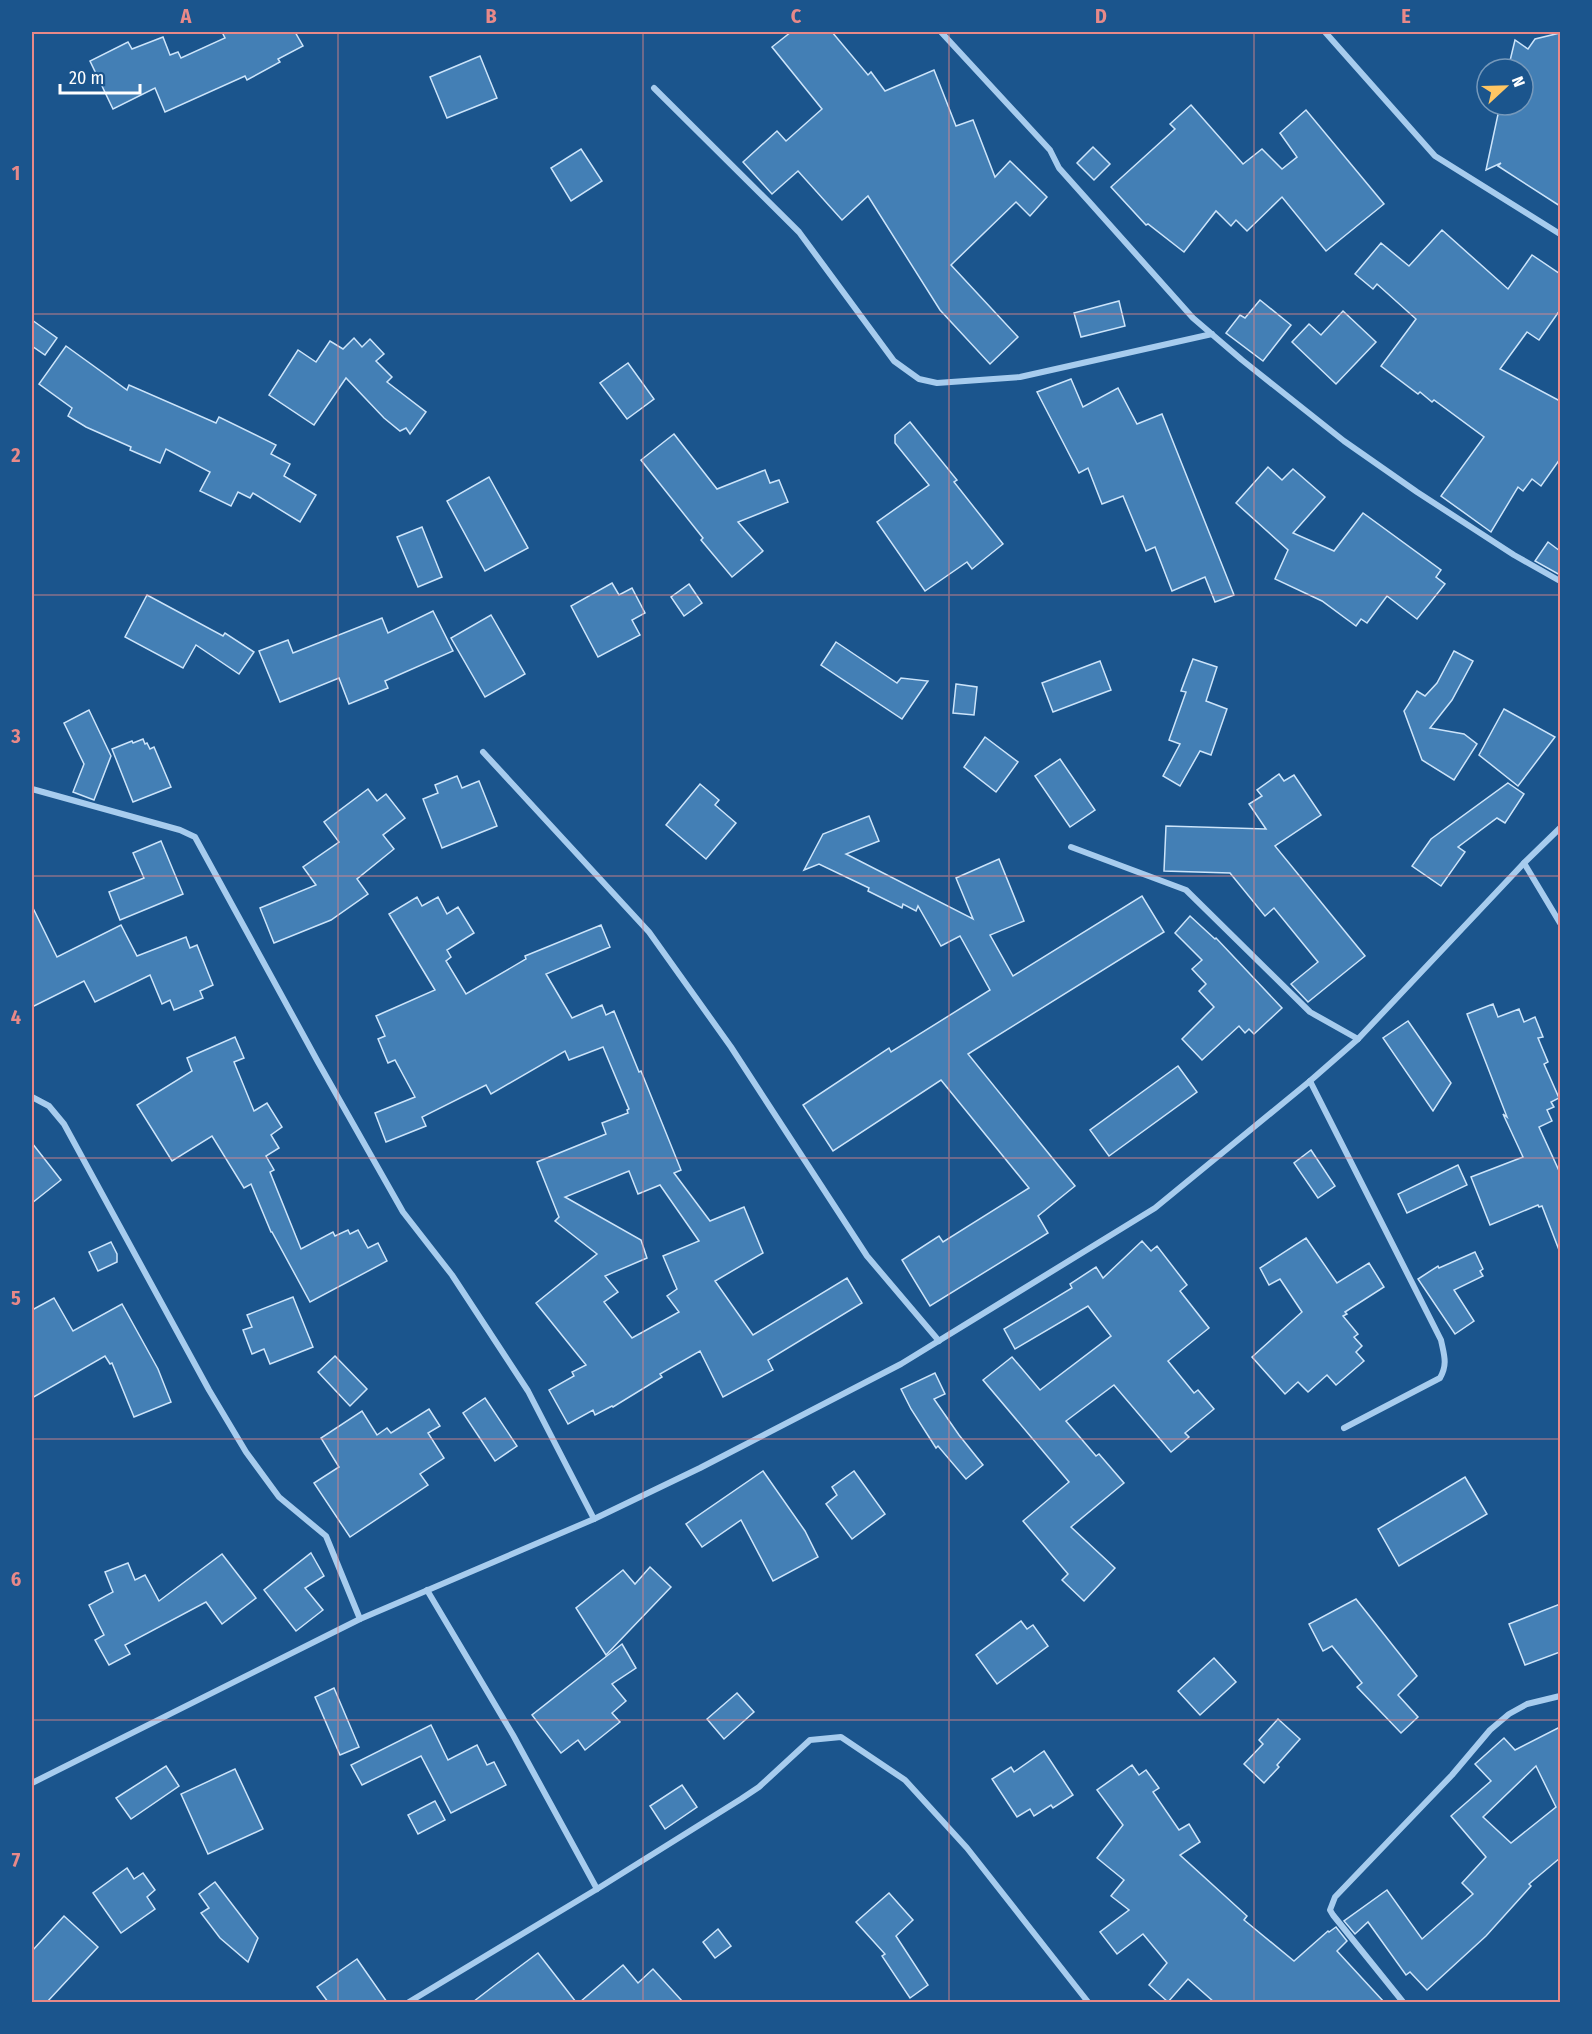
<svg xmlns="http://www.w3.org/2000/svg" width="1592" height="2034" viewBox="0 0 1592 2034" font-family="'Fira Sans Condensed',sans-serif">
<rect width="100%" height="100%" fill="#1b558d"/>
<!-- building -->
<g fill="#437fb5" stroke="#cce4fa" stroke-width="1.5" fill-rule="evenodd">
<path d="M222,32H295L303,46L278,59L280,62L247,80L245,76L165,112L155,88L113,109L90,61L128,42L132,49L163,37L170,55L178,52L181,58L225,38Z"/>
<path d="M791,32H832L868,75L871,72L885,91L934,70L956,126L973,120L995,177L1010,161L1047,197L1030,216L1016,202L951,265L1018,337L990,364L940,310L868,196L842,220L798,171L772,194L743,162L777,131L786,141L822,109L772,47Z"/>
<path d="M1560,33V206L1498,166L1501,163L1486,170L1500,105H1523V69H1508L1515,40L1528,49L1535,39Z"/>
<path d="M480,56L497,98L447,118L430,77Z"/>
<path d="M1191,105L1243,164L1262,149L1282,169L1297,157L1280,133L1306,110L1384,204L1326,251L1282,197L1247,231L1236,220L1231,226L1216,211L1184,252L1148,224L1146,225L1111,187L1175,129L1170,124Z"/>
<path d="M1093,147L1110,164L1094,180L1077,163Z"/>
<path d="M581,149L602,181L571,201L551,168Z"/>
<path d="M1442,230L1508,289L1532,255L1560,274V310L1539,340L1527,332L1500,369L1560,401V459L1541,486L1532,479L1523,491L1518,487L1491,532L1441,496L1484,437L1434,400L1432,402L1420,392L1418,394L1381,366L1416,319L1377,284L1373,289L1355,274L1381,243L1409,266Z"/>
<path d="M1260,300L1291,325L1263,361L1226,333L1240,315L1245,318Z"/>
<path d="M1119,301L1125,326L1081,337L1074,313Z"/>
<path d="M1343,311L1376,342L1336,384L1292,342L1309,324L1321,335Z"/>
<path d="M32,320L57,338L45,355L32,346Z"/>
<path d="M354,338L362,347L370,339L384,354L376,361L392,377L387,382L426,412L410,434L406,428L400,431L384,418L346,378L314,425L269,395L298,350L316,362L330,341L343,349Z"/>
<path d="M66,346L127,390L129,385L216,423L219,417L276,445L271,454L290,464L284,476L316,495L300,522L253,493L250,498L238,492L231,506L200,491L210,472L166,449L160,463L130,450L131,447L86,427L68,416L72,408L39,384Z"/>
<path d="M628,363L654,399L627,419L600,383Z"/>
<path d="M1071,379L1083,407L1118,388L1137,424L1162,414L1234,595L1215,602L1205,577L1172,591L1155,547L1146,551L1123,496L1102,504L1088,468L1079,473L1037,392Z"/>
<path d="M910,422L957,480L954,482L1003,544L972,569L967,562L925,591L877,522L929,485L895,443V435Z"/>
<path d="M674,434L717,489L765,470L770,483L779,480L788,502L738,522L763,551L732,577L701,540L703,538L641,460Z"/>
<path d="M1268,467L1282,480L1293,469L1325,497L1293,533L1334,551L1363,513L1441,570L1436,577L1445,584L1417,619L1387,596L1367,623L1361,619L1356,626L1322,601L1275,579L1288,550L1236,503Z"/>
<path d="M489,477L528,548L485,571L447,501Z"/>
<path d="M422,527L442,577L418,587L397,537Z"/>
<path d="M1548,542L1560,551V575L1535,561Z"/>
<path d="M612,583L619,595L632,588L645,613L632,620L640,635L598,657L571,606Z"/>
<path d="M689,584L702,603L684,616L671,597Z"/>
<path d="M147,595L223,636L225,633L254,652L239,674L196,645L183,668L125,637Z"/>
<path d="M433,611L453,651L385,681L388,688L349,704L339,678L280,702L259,651L288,640L293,653L382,618L388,633Z"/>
<path d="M491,615L525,674L485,697L451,638Z"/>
<path d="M836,642L897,683L901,678L928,681L902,719L821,665Z"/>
<path d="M1454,651L1473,661L1452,700L1430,728L1464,734L1477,744L1454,780L1422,760L1404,711L1417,691L1425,696L1437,683Z"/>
<path d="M1193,659L1217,667L1206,701L1227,709L1211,755L1200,751L1180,786L1163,776L1180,744L1169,740L1186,692L1181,691Z"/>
<path d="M1100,661L1111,690L1053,712L1042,683Z"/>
<path d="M956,684L977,687L974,715L953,713Z"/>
<path d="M1504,709L1555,737L1518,786L1479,755Z"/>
<path d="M89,710L111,756L94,800L73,792L84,764L64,723Z"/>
<path d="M985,737L1018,762L996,792L964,767Z"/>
<path d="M143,739L145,744L147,743L150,749L154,747L171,787L133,802L112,749L132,741L133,743Z"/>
<path d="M1060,759L1095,810L1070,827L1035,776Z"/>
<path d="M1279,774L1284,781L1294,775L1321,815L1275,846L1365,956L1308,1002L1291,984L1318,962L1274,908L1265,916L1230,873L1164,871L1166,826L1266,829L1249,804L1262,796L1257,790Z"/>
<path d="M457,776L462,788L479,781L497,826L442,848L423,799L438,793L435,785Z"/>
<path d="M1508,783L1524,794L1505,823L1497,818L1458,847L1465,852L1441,886L1412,866L1431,839Z"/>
<path d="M700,784L719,800L715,805L736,823L706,859L666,825Z"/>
<path d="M368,789L377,801L386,794L405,818L383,835L394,849L357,879L368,894L331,920L274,943L260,908L316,885L303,867L339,842L324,822Z"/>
<path d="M869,816L879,841L846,854L973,919L956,878L999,859L1024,921L990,935L1013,976L1142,896L1164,932L968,1054L1075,1186L1038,1216L1048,1233L930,1306L902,1260L939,1236L943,1242L1029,1188L941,1080L833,1151L803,1105L889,1048L891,1052L990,990L960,936L941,946L918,906L916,911L903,904L902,908L868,891L869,888L819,864L804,870L823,834Z"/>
<path d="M161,841L183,894L120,920L109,892L144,878L133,853Z"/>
<path d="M417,897L422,906L438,897L447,914L458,907L474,933L447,950L451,957L446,961L466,994L526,959L525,956L601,925L610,947L546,974L572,1018L602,1005L606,1015L614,1011L639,1072L641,1071L681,1170L674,1173L710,1221L744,1207L763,1253L715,1281L753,1335L847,1278L862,1303L768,1360L773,1370L723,1397L700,1351L660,1374L662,1377L613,1407L612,1406L595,1415L593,1410L568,1424L549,1390L574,1376L572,1372L586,1365L536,1303L597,1254L555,1221L559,1217L537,1162L606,1134L602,1123L628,1113L627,1110L629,1109L603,1047L569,1060L565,1051L491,1094L486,1085L422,1117L426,1126L386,1142L375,1113L415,1097L395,1060L388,1063L378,1039L385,1036L376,1016L435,990L389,914ZM629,1171L638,1194L660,1185L699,1241L663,1256L677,1289L667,1296L679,1312L632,1338L604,1302L618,1292L605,1276L647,1258L641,1240L565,1197Z"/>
<path d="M32,906L57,957L121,925L137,956L186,937L190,948L197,945L213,985L200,991L203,998L174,1010L170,1000L162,1004L150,975L95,1002L84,981L32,1007Z"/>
<path d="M1190,916L1215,939L1216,938L1282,1008L1254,1034L1249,1029L1245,1033L1239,1026L1202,1060L1182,1039L1214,1007L1199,991L1206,984L1192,969L1202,960L1175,933Z"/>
<path d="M1493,1004L1498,1017L1519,1009L1524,1022L1535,1017L1543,1037L1538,1038L1548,1062L1544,1064L1559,1098L1551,1102L1554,1107L1547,1110L1552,1121L1539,1127L1560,1173V1250H1559L1542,1206L1539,1207L1538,1205L1490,1225L1471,1177L1523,1157L1503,1114L1507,1117L1467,1014Z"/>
<path d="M1408,1021L1451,1083L1433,1111L1383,1038Z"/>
<path d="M235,1037L244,1058L234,1062L254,1111L267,1103L282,1127L271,1135L279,1148L266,1156L274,1170L270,1172L301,1249L333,1232L335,1236L348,1230L350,1234L358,1230L368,1248L378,1243L387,1261L310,1302L272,1232H271L251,1184L244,1188L212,1136L172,1161L137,1105L192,1071L187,1058Z"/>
<path d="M1178,1066L1197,1092L1109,1156L1090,1130Z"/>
<path d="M32,1143L61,1180L32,1203Z"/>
<path d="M1311,1150L1335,1186L1318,1198L1294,1163Z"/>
<path d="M1458,1165L1467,1185L1407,1213L1398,1194Z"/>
<path d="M1306,1238L1337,1283L1369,1263L1384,1287L1345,1312L1347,1314L1343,1316L1358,1334L1354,1337L1362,1346L1356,1352L1364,1361L1336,1385L1327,1375L1308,1392L1298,1382L1285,1394L1252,1357L1302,1312L1280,1279L1269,1285L1260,1268Z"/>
<path d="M1142,1241L1151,1251L1157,1246L1187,1285L1180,1291L1209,1328L1168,1361L1194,1393L1198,1390L1214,1409L1185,1433L1189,1437L1171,1452L1114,1385L1066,1421L1096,1456L1099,1454L1124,1483L1071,1527L1115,1568L1084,1601L1062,1580L1068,1574L1023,1521L1069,1482L983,1380L1012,1357L1040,1390L1111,1336L1088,1306L1015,1349L1004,1329L1072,1288L1070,1284L1096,1267L1103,1278Z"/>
<path d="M111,1242L117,1254V1262L98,1271L89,1252Z"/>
<path d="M1475,1252L1483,1269L1480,1271L1483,1276L1454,1290L1474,1321L1455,1334L1418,1279L1438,1266L1439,1268Z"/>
<path d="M293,1297L313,1347L270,1364L264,1349L252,1354L243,1330L252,1327L247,1315Z"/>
<path d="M54,1298L73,1331L122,1304L158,1369L171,1402L134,1417L112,1363L110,1364L105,1356L32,1398V1310Z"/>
<path d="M335,1356L367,1389L350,1406L318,1372Z"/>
<path d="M935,1373L945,1394L934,1399L959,1435L983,1465L966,1479L938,1446L936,1448L911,1409L901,1389Z"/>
<path d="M485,1398L517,1446L495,1461L463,1413Z"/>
<path d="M429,1409L440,1426L428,1433L444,1458L420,1474L428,1485L350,1537L314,1483L339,1467L321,1438L362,1411L377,1435L387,1428L391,1433Z"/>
<path d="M763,1471L805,1531L818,1557L773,1581L741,1520L702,1547L686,1524Z"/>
<path d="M854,1471L885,1514L852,1539L826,1504L837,1495L832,1487Z"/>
<path d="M1465,1477L1487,1514L1399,1566L1378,1529Z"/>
<path d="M311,1553L324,1576L305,1588L323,1610L296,1631L264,1590Z"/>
<path d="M222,1554L256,1598L222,1624L206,1602L125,1645L130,1654L109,1665L95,1640L104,1635L89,1605L113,1592L105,1572L128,1563L135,1580L145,1575L159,1601Z"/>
<path d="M650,1567L671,1587L606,1655L576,1608L623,1570L635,1584Z"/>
<path d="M1356,1599L1417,1676L1398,1695L1418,1717L1401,1733L1357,1687L1362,1683L1332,1646L1323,1651L1309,1624Z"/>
<path d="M1560,1604V1652L1525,1665L1509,1624Z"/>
<path d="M1021,1621L1027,1629L1033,1625L1048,1646L997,1684L976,1655Z"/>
<path d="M622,1644L636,1668L612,1684L626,1701L612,1713L620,1722L585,1750L578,1740L561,1753L532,1715Z"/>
<path d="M1214,1658L1236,1682L1200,1715L1178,1691Z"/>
<path d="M334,1688L359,1747L340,1755L315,1697Z"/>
<path d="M737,1693L754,1712L724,1739L707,1719Z"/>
<path d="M1278,1719L1300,1739L1277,1765L1279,1767L1264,1783L1244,1764L1263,1744L1259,1740Z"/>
<path d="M431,1725L448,1760L477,1745L487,1765L494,1762L506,1785L451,1813L421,1756L362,1785L351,1765Z"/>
<path d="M1560,1727V1858L1529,1884L1531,1886L1486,1936L1427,1990L1410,1972L1406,1975L1368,1922L1355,1934L1344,1921L1387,1890L1422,1939L1473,1894L1462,1883L1486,1857L1451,1816L1491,1781L1475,1764L1504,1738L1515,1750ZM1536,1766L1556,1807L1511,1843L1483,1817Z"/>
<path d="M1044,1751L1073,1795L1053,1808L1051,1805L1034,1816L1030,1809L1017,1817L992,1779L1011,1767L1014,1772Z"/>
<path d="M1132,1765L1139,1775L1146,1770L1159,1788L1153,1792L1179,1830L1189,1824L1200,1842L1180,1855L1247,1916L1244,1920L1294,1961L1328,1931L1329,1932L1336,1927L1347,1941L1337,1951L1384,2002H1214L1188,1979L1168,2002L1149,1985L1167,1963L1143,1934L1117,1954L1100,1932L1129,1910L1111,1896L1124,1880L1097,1858L1123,1825L1097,1790Z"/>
<path d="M166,1766L179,1786L131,1819L116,1798Z"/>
<path d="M235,1769L263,1829L208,1854L181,1794Z"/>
<path d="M682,1785L697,1807L665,1829L650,1806Z"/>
<path d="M435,1801L445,1820L418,1834L408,1815Z"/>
<path d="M127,1868L134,1879L143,1873L155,1890L147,1897L155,1909L121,1933L93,1893Z"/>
<path d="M215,1882L258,1938L248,1962L220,1938L201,1913L209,1908L199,1894Z"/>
<path d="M889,1893L913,1920L896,1936L928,1985L910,1998L882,1956L885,1954L856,1922Z"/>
<path d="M64,1916L98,1947L47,2002H32V1951Z"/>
<path d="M718,1929L731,1946L715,1958L703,1942Z"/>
<path d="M538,1953L576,2002H473L495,1985Z"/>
<path d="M357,1959L387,2002H328L317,1987Z"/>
<path d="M623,1965L638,1983L653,1969L683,2002H580Z"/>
</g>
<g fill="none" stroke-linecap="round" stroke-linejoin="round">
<!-- street -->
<g stroke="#a7ccee" stroke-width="6">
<path d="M941,32L1050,150L1059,168L1193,318L1242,360L1344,441L1417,492L1514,555L1560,581"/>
<path d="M1325,32L1435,156L1560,234"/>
<path d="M654,88L799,232L894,361L919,379L937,383L1020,377L1212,334"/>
<path d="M483,752L649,932L731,1047L867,1256L939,1341"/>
<path d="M32,789L180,830L195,837L318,1062L403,1212L452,1275L528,1391L594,1519"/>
<path d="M1071,847L1186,890L1310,1012L1358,1039"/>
<path d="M1524,863L1560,923"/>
<path d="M1310,1081L1441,1340C1444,1355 1448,1364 1440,1378L1344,1428"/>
<path d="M32,1097L49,1106L64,1124L209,1390L246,1452L279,1497L326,1536L360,1619"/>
<path d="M427,1590L513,1735L597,1889"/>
<path d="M32,1783L360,1619L594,1519L700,1468L901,1364L1155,1208L1310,1081L1358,1039L1524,863L1560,828"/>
<path d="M409,2002L597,1889L741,1799L759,1787L810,1740L841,1737L905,1780L967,1848L1088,2002"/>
<path d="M1403,2002L1333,1915L1330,1910L1335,1897L1452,1775L1490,1730L1509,1714L1527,1704L1560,1696"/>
</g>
</g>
<!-- grid -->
<path fill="none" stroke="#e88989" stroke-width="1.5" stroke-opacity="0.55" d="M338,32V2002M643,32V2002M949,32V2002M1254,32V2002M32,314H1560M32,595H1560M32,876H1560M32,1158H1560M32,1439H1560M32,1720H1560"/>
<!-- border -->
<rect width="1592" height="2034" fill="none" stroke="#1b558d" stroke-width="66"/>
<!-- north arrow -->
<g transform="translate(1505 87) rotate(68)"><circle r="28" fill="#1b558d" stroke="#7699bb" stroke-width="1.5"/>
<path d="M0-4.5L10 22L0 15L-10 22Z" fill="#ffc663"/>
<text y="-9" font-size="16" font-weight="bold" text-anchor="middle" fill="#ffffff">N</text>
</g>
<!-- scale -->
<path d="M60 84v9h80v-9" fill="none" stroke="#ffffff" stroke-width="3"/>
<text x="69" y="84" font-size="18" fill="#ffffff" stroke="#1b558d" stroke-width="4.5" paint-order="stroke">20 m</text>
<rect x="33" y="33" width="1526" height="1968" fill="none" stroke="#e88989" stroke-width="2"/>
<g font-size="20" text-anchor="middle" font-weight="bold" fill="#e88989">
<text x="186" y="23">A</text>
<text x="491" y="23">B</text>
<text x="796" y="23">C</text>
<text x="1101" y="23">D</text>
<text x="1406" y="23">E</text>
<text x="16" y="180">1</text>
<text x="16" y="462">2</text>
<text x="16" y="743">3</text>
<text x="16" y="1024">4</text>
<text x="16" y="1305">5</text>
<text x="16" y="1586">6</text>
<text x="16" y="1867">7</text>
</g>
</svg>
